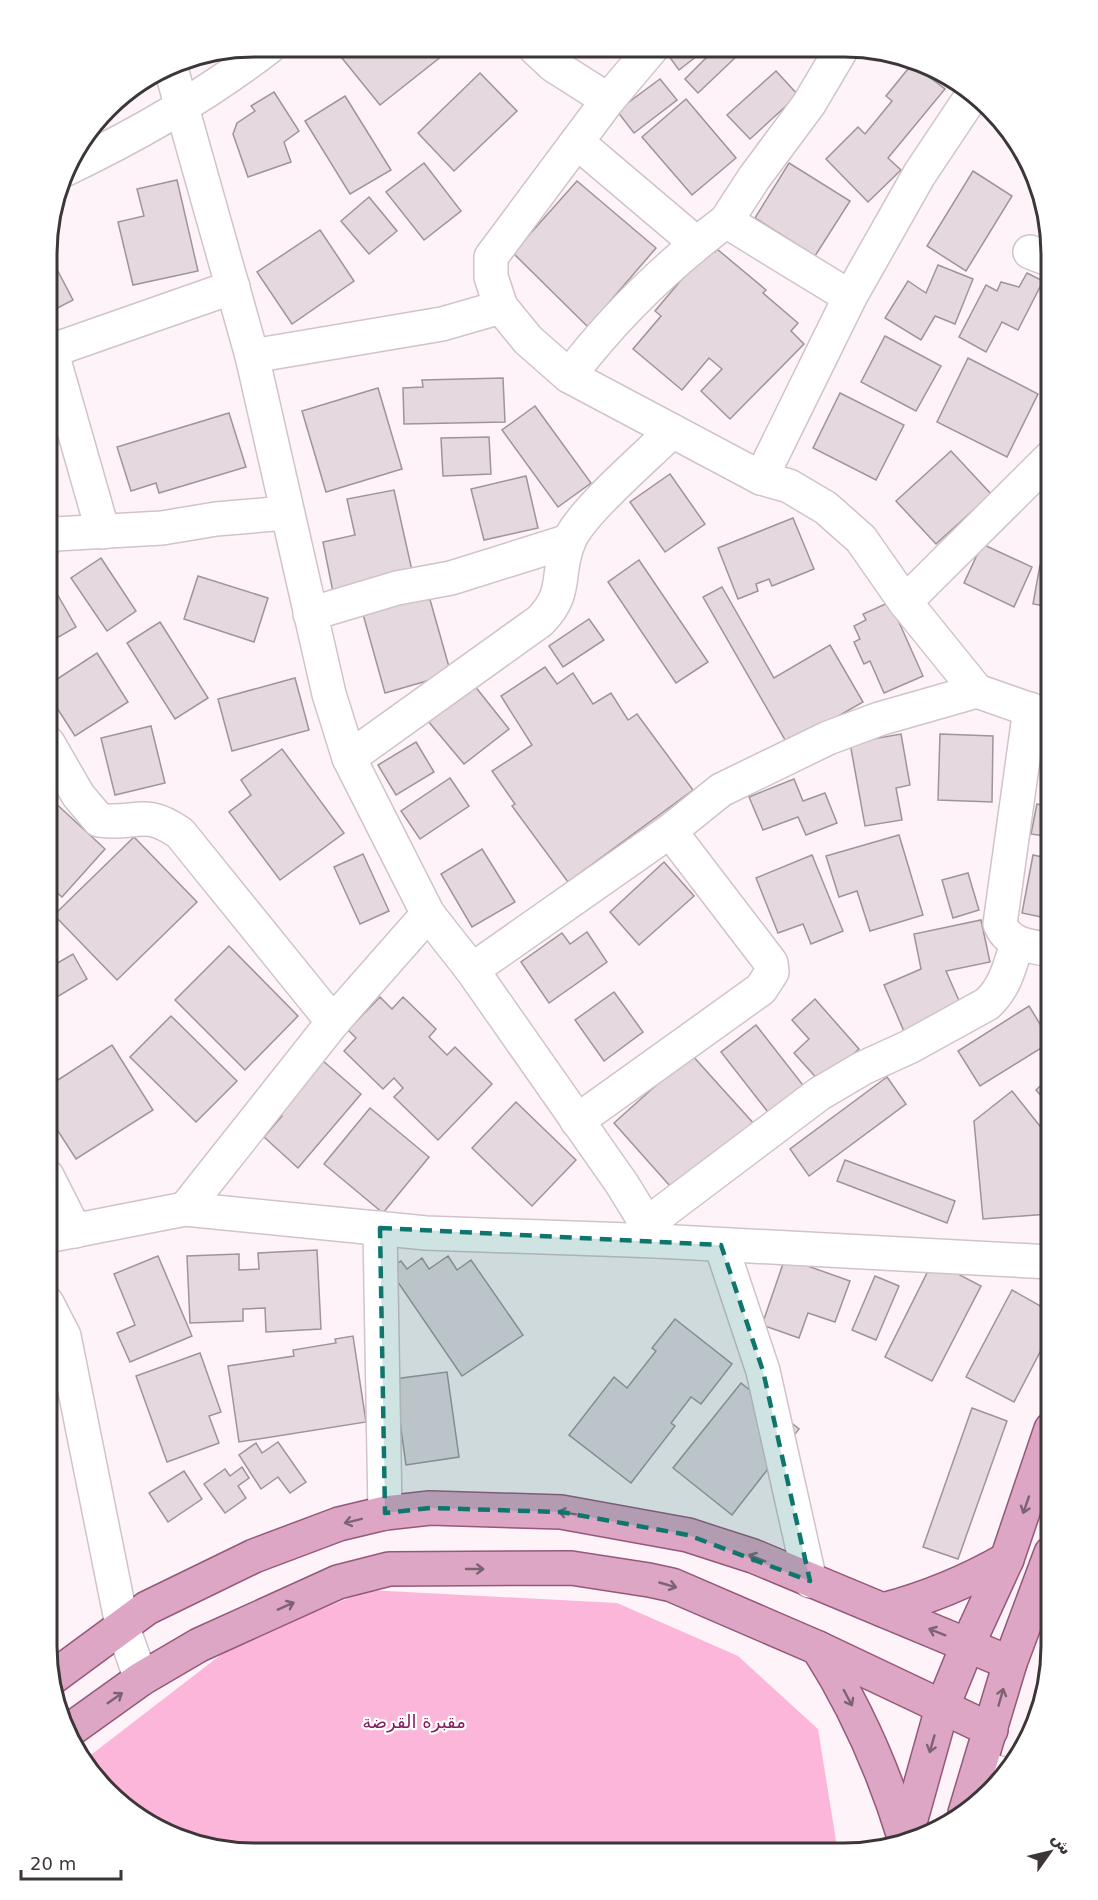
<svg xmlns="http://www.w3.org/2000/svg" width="1098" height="1900" viewBox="0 0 1098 1900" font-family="'DejaVu Sans','Noto Sans Arabic',sans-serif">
<rect width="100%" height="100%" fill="#fef3f8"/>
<!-- green -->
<path fill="#fbb6d9" d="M368,1590L617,1603L738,1656L818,1729L837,1847L836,1853L226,1852L127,1810L89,1772L83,1761L231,1647Z"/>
<!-- building -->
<g fill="#e6d8df" stroke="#a09399" stroke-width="1.5">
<path d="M333,47L452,48L380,105Z"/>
<path d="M676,49H706L679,70L668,55Z"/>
<path d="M715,49H731L737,56L698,93L685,79Z"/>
<path d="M912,64L945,89L888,158L901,170L868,202L826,159L858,127L865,134L892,101L886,96Z"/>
<path d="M776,71L798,95L750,139L727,115Z"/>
<path d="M480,73L517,111L454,171L418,133Z"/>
<path d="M660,79L677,100L634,133L617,111Z"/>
<path d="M274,92L299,131L284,142L291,162L248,177L233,134L237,123L255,111L251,106Z"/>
<path d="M345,96L391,170L350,194L305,121Z"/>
<path d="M686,99L736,158L692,195L642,137Z"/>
<path d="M424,163L461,211L424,240L386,192Z"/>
<path d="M789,163L850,201L815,256L755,218Z"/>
<path d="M973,171L1012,196L966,271L927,246Z"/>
<path d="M177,180L198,271L133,285L118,222L144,216L137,189Z"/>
<path d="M577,181L656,248L588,327L513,253Z"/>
<path d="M369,197L397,231L369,254L341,221Z"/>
<path d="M1045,213L1049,240L1039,237Z"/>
<path d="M320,230L354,281L292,324L257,272Z"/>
<path d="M709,247L715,252L717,249L766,290L763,293L798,323L791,331L804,344L730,419L701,391L722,369L709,358L682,390L633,349L661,316L655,311Z"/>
<path d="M52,260L73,300L48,313V262Z"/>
<path d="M938,265L973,279L955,324L935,316L921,340L885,318L908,281L926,293Z"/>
<path d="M1027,273L1043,281L1018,330L1002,322L986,352L959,337L986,285L997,291L1001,282L1019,287Z"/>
<path d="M885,336L941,366L916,411L861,382Z"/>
<path d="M968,358L1038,394L1007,457L937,422Z"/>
<path d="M503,378L505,422L404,424L403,388L423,387L422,380Z"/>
<path d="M378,388L402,469L326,492L302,411Z"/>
<path d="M840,393L904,425L876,480L813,448Z"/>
<path d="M535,406L591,483L558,507L502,430Z"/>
<path d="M229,413L246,467L159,493L156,483L131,491L117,447Z"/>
<path d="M489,437L491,474L443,476L441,438Z"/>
<path d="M951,451L991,494L936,544L896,501Z"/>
<path d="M670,474L705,524L665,552L630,502Z"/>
<path d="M526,476L538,528L484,540L471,489Z"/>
<path d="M394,490L413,575L333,592L323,542L355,535L347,499Z"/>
<path d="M793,518L814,569L772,586L769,579L756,584L758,591L738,599L718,548Z"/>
<path d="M982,544L1032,567L1014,607L964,583Z"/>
<path d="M101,558L136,611L107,631L71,578Z"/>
<path d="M639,560L708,662L676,683L608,582Z"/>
<path d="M1040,565L1051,568V607L1033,604Z"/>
<path d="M198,576L268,598L254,642L184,619Z"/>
<path d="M722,587L774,678L830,645L863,702L788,745L703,597Z"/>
<path d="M427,589L451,674L385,693L361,607Z"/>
<path d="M56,592L76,627L48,643V597Z"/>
<path d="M890,602L923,676L884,693L870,661L864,664L854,642L860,639L854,626L866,620L863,614Z"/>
<path d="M589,619L604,640L563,667L549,646Z"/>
<path d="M160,622L208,698L175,719L127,643Z"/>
<path d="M1051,628V652L1047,651Z"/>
<path d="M97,653L128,702L75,736L48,694V685Z"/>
<path d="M545,667L557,684L573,673L593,704L611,693L628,720L637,714L693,790L568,882L512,806L515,804L492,771L532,745L501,696Z"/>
<path d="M295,678L309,730L232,751L218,699Z"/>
<path d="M474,685L509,729L464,764L428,721Z"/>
<path d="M151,726L165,783L115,795L101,738Z"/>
<path d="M901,734L910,785L896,788L902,820L865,826L850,743Z"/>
<path d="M940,734L993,736L992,802L938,800Z"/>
<path d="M416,742L434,772L396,795L378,765Z"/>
<path d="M282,749L344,833L280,880L229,812L251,795L241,780Z"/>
<path d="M450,778L469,806L420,839L401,811Z"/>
<path d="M794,779L803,801L825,793L837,823L806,835L798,817L763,830L749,797Z"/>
<path d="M51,799L105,849L62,897L47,884V846L53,841L47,836L48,803Z"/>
<path d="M1037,804L1051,807V919L1022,913L1033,855L1047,858L1051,837L1031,834Z"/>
<path d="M899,835L923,915L870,931L857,891L839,897L826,856Z"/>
<path d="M134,837L197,902L117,980L54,915Z"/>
<path d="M482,849L515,902L472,927L441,874Z"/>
<path d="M363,854L389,911L360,924L334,867Z"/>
<path d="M812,855L843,931L811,944L803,924L778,933L756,878Z"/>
<path d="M664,862L694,896L639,945L610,912Z"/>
<path d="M968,873L979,910L953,918L942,880Z"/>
<path d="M981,920L990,962L946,971L964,1012L906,1036L884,985L921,969L914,934Z"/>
<path d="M587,932L607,962L549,1003L521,962L562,933L570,944Z"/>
<path d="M47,937L56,951L47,956Z"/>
<path d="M229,946L298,1016L245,1070L175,1000Z"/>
<path d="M73,954L87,979L47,1003V969Z"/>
<path d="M614,992L643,1032L604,1061L575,1020Z"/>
<path d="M380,997L392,1009L403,997L436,1029L429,1037L447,1055L455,1047L492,1084L438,1140L394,1097L403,1088L394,1078L383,1089L344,1051L356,1038L348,1030Z"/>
<path d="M815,999L859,1049L821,1083L794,1053L809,1039L792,1020Z"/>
<path d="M1029,1006L1051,1042L980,1086L958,1051Z"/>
<path d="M171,1016L237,1081L196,1122L130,1057Z"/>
<path d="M756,1025L806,1089L771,1116L721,1052Z"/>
<path d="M112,1045L153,1110L76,1159L47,1114V1087Z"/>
<path d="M691,1054L755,1125L678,1195L614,1123Z"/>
<path d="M322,1060L361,1094L298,1168L264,1137L282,1116L277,1111Z"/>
<path d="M1051,1076V1107L1036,1090Z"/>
<path d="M887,1077L906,1104L809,1176L790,1149Z"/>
<path d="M1012,1091L1051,1140V1177L1046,1181L1049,1214L983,1219L974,1121Z"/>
<path d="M516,1102L576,1160L532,1206L472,1148Z"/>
<path d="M370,1108L429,1157L383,1213L324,1164Z"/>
<path d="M845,1160L955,1201L947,1223L837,1181Z"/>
<path d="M317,1250L321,1329L266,1332L265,1308L243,1309V1321L190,1323L187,1256L239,1254V1270L259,1269L258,1253Z"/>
<path d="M158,1256L192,1336L130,1362L117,1333L135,1325L114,1274Z"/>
<path d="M448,1256L457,1270L471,1260L523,1335L462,1376L389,1269L401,1261L407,1269L422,1258L429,1269Z"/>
<path d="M785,1258L850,1281L835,1322L808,1313L799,1338L762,1325Z"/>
<path d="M933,1261L981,1286L932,1381L885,1357Z"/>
<path d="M875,1276L899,1286L876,1340L852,1330Z"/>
<path d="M1012,1290L1051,1312V1331L1014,1402L966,1377Z"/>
<path d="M675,1319L732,1364L701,1404L691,1397L671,1423L675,1426L631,1483L569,1435L614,1377L627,1388L656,1351L652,1348Z"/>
<path d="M353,1336L366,1422L239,1442L228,1366L294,1356L293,1350L336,1343L335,1339Z"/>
<path d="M200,1353L221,1412L209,1416L219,1443L167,1462L136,1376Z"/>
<path d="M447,1372L459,1457L406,1465L394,1379Z"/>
<path d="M741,1383L799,1429L732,1515L673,1468Z"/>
<path d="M972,1408L1007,1421L958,1559L923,1547Z"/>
<path d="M278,1442L306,1482L290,1493L278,1477L261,1489L239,1455L256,1443L262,1453Z"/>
<path d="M242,1467L249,1478L238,1486L246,1498L225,1513L204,1484L225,1469L230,1476Z"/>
<path d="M184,1471L202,1499L168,1522L149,1493Z"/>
</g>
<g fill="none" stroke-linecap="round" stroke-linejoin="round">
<defs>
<g id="minor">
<path d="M535,48L553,65L608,100"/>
<path d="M841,50L809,104L754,178L726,221L850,297"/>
<path d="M170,65L252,356L329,694L349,758L428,914L472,970L622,1184L657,1241"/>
<path d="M578,143L696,243"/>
<path d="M66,169C137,135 207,95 269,47"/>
<path d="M1030,252L1051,260"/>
<path d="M501,307L491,277V257L608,100L651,49"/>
<path d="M252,356L442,324L501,307L528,340L569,376L761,478L789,486L826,508L861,539L905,602L977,691L1051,717"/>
<path d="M569,376C614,317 666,266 726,221"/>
<path d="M761,478L850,297L919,175L973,94"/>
<path d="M103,532L57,371L54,359L59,348L233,287"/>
<path d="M48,538L55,534L162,528L216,519L286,513"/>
<path d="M905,602L1051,457"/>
<path d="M310,614L397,588L451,578L569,541"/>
<path d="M1030,709L1000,924C1009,946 1031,946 1051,950"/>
<path d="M48,743L78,795L99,820C137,826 142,807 180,833L333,1022"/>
<path d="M349,758L540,621C569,592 555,574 569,541C580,513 648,455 672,431"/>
<path d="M472,970L670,831L721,790L828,738L879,719L977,691"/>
<path d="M577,1121L761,989L772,972L771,963L670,831"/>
<path d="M47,1176L75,1231"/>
<path d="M185,1209L333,1022L428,914"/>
<path d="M648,1223L819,1094L863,1068L909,1047L987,1004C1005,988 1010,966 1017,943"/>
<path d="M380,1228L385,1513"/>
<path d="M47,1236L185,1209L426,1233L657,1241L1051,1262"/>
<path d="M721,1245L763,1371L810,1581"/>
<path d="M47,1303L64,1336L122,1625L141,1679"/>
<path d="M980,1767L1006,1775"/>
</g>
<g id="major">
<path d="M883,1610C928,1598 967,1582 1007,1559"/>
<path d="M818,1648C857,1709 884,1771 905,1840"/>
<path d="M52,1678L147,1608L254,1556L339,1524L385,1513L430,1508L561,1512L688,1535L753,1556L1010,1663"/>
<path d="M67,1732L141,1679L199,1645L338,1582L389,1569L571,1568L649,1580L672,1585L818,1648L991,1730"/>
<path d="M965,1813L1010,1663L1051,1553"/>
<path d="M904,1844L942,1708L968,1644L1007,1559L1051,1429"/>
</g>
</defs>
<!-- minor casing -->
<use href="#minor" stroke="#d1c3ca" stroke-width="36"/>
<!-- major casing -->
<use href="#major" stroke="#955879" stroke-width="36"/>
<!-- minor -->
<use href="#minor" stroke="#fff" stroke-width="33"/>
<!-- major -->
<use href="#major" stroke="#dca6c4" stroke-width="33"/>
</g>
<!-- one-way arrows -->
<defs><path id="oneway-shaft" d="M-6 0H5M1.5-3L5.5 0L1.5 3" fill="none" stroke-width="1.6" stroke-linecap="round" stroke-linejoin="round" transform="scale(1.5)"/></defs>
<g stroke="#7c6371">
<use href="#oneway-shaft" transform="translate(1026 1505) rotate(109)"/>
<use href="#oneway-shaft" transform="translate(567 1513) rotate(-171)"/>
<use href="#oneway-shaft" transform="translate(353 1521) rotate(166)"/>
<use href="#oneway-shaft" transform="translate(757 1558) rotate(-158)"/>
<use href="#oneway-shaft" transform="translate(475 1569)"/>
<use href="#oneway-shaft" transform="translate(668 1585) rotate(16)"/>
<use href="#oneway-shaft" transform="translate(286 1606) rotate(-24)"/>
<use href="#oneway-shaft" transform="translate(937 1632) rotate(-158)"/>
<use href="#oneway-shaft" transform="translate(1001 1697) rotate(-74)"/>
<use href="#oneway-shaft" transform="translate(115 1698) rotate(-35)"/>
<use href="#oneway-shaft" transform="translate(848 1698) rotate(62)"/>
<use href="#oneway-shaft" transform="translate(932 1744) rotate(106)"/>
</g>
<!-- marked area -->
<path fill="#0f766e" fill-opacity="0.2" stroke="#0f766e" stroke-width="4.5" stroke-dasharray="12 8" stroke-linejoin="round" d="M380,1228L721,1245L763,1371L810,1581L688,1535L561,1512L430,1508L385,1513Z"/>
<g text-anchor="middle" stroke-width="4.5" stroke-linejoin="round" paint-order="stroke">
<!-- park labels -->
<g font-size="18" fill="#841e5e" stroke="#fff">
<text x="414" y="1728">مقبرة القرضة</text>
</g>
</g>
<!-- crop -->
<path d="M0 0H1098V1900H0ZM254 57H844A197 197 0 0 1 1041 254V1646A197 197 0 0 1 844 1843H254A197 197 0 0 1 57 1646V254A197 197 0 0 1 254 57Z" fill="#fff" fill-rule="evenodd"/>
<path fill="none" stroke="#3c3639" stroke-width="3" d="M254 57H844A197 197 0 0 1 1041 254V1646A197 197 0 0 1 844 1843H254A197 197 0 0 1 57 1646V254A197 197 0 0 1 254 57Z"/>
<!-- north arrow -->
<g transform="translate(1050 1852) rotate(56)" stroke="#ffffff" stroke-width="4.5" paint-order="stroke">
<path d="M0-4.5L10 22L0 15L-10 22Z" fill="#3c3639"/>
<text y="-9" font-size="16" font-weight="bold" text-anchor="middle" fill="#3c3639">ش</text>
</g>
<!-- scale -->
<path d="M21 1870v9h100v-9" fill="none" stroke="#3c3639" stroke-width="3"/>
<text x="30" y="1870" font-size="18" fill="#3c3639" stroke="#ffffff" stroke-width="4.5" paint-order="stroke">20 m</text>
</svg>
